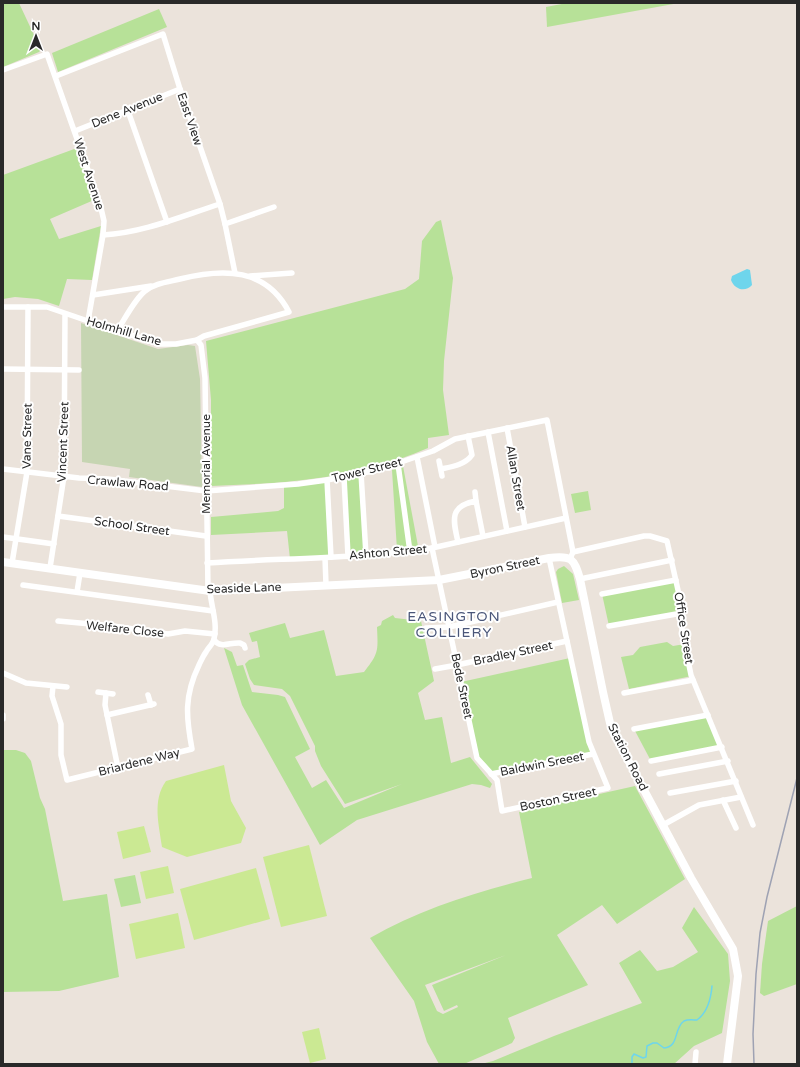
<svg xmlns="http://www.w3.org/2000/svg" width="800" height="1067" viewBox="0 0 800 1067" font-family="'Varela Round',sans-serif">
<rect width="100%" height="100%" fill="#ebe3db"/>
<!-- green -->
<g fill="#b7e198" fill-rule="evenodd">
<path d="M3,3H19L41,50L39,52L3,67Z"/>
<path d="M567,3H679L547,27L546,7Z"/>
<path d="M159,9L167,27L58,72L52,53Z"/>
<path d="M77,148L94,200L50,219L59,239L101,226L92,280L67,279L59,306L38,299L15,297L3,299V175Z"/>
<path d="M441,220L453,278L444,361L443,390L449,435L428,438V448C391,464 351,474 311,479C278,484 244,484 211,486V400L206,341L405,289L419,279L422,241L436,222Z"/>
<path d="M403,466L418,546L397,550L392,470Z"/>
<path d="M361,473L366,555L348,556L344,477Z"/>
<path d="M327,480L331,557L290,559L287,531L211,535V517L278,511L284,508V485Z"/>
<path d="M588,491L591,510L575,513L571,494Z"/>
<path d="M564,566L573,574L579,600L562,603L556,572L558,569Z"/>
<path d="M676,580L682,613L609,626L602,594Z"/>
<path d="M393,615L395,618L421,621L434,681L418,693L425,720L442,717L451,763L470,757L492,784L490,788L481,785L472,784L357,820L320,845L242,705L224,648L232,652L237,666L243,665L252,692L278,695L285,697L310,749L295,757L312,788L326,780L344,808L402,784L345,804L321,766L315,751V746L290,696L282,689L254,685L250,679L245,664L249,660L260,657L257,641L252,642L249,633L285,623L290,638L324,630L336,676L364,672C379,653 378,651 377,627L381,625L382,621Z"/>
<path d="M667,642L673,646L685,644L692,676L629,689L621,657L633,655L640,647Z"/>
<path d="M570,658L593,754L491,774L477,758L461,682Z"/>
<path d="M708,715L722,747L651,761L634,729Z"/>
<path d="M3,750H16L25,753L31,761L40,798L45,809L63,901L107,894L119,977L59,991L3,992Z"/>
<path d="M635,786L685,879L617,924L602,905L557,935L588,985L508,1018L515,1038L512,1043L464,1064H439L427,1042L414,1001L370,938C420,909 476,892 532,878L519,812ZM506,955L432,985L444,1011L457,1005L458,1007L443,1014L437,1011L425,985Z"/>
<path d="M135,875L141,903L121,907L114,879Z"/>
<path d="M797,906V984L764,996L760,993L762,964L768,921Z"/>
<path d="M694,907L728,954L730,981L722,1033L694,1046L674,1064H481L493,1061L554,1036L642,1003L619,963L640,950L657,971L673,967L698,952L682,928Z"/>
</g>
<!-- cemetery -->
<path fill="#c6d5b2" d="M81,323L158,349L188,345L195,346L200,379L202,487L129,477L130,469L82,462Z"/>
<!-- pitch -->
<g fill="#cbe993">
<path d="M224,765L231,801L246,828L241,843L187,857L162,847C159,825 152,800 166,781Z"/>
<path d="M144,826L151,852L123,859L117,832Z"/>
<path d="M309,845L327,916L281,927L263,857Z"/>
<path d="M168,866L174,893L146,899L140,872Z"/>
<path d="M256,868L270,919L194,940L180,889Z"/>
<path d="M178,913L185,948L136,959L129,924Z"/>
<path d="M319,1028L326,1059L310,1063L302,1032Z"/>
</g>
<!-- water -->
<path fill="#6ed5ec" d="M747,269L750,270L752,285C745,293 734,289 731,280L732,276Z"/>
<g fill="none" stroke-linecap="round" stroke-linejoin="round">
<!-- stream -->
<path stroke="#6ed5ec" stroke-width="1.5" d="M632,1064V1057L634,1054L643,1058L646,1057L647,1046L653,1043H657L664,1048C680,1046 673,1029 684,1021C688,1019 693,1020 697,1020C708,1012 711,998 712,986"/>
<!-- minor -->
<g stroke="#fff" stroke-width="5.5">
<path d="M3,70L47,54L100,204L104,221L103,235L88,321"/>
<path d="M56,76L163,34L180,89L220,204L225,224L235,273"/>
<path d="M128,111L167,222"/>
<path d="M75,131L180,89"/>
<path d="M225,224L274,207"/>
<path d="M103,235C143,233 182,216 220,204"/>
<path d="M250,276L292,273"/>
<path d="M93,295L151,286"/>
<path d="M3,307H47L117,331L162,344H176L197,340L204,336L289,312C266,268 224,268 180,279C168,282 155,283 145,291C134,300 125,319 117,331"/>
<path d="M197,340L201,345L205,378L208,590"/>
<path d="M3,369L79,370"/>
<path d="M507,428L525,527"/>
<path d="M488,432L507,531"/>
<path d="M417,457L435,547"/>
<path d="M439,461L442,476"/>
<path d="M398,464L410,552"/>
<path d="M3,469L79,478L108,479L206,491L298,484L327,480L378,470L433,451L455,439L547,420L573,552L570,559"/>
<path d="M441,469C451,467 465,465 472,455L468,436"/>
<path d="M361,473L366,555"/>
<path d="M344,477L348,556"/>
<path d="M327,480L331,557"/>
<path d="M475,492L476,501"/>
<path d="M58,516L206,536"/>
<path d="M3,537L54,544"/>
<path d="M458,542C453,520 449,506 476,501L483,536"/>
<path d="M432,548L477,758L497,780L502,811L608,788L589,742L549,558"/>
<path d="M573,552L644,536H650L667,541L682,608V631L691,675L753,825"/>
<path d="M325,558L326,585"/>
<path d="M12,563L27,472L28,307"/>
<path d="M207,563C282,558 357,559 432,548L566,518"/>
<path d="M50,568L64,476L65,314"/>
<path d="M580,579L672,560"/>
<path d="M23,585L213,611"/>
<path d="M77,592L80,573"/>
<path d="M602,594L676,580"/>
<path d="M58,621L113,626L168,634L185,631L215,634"/>
<path d="M609,626L682,613"/>
<path d="M426,628L449,627L558,602"/>
<path d="M214,640C221,649 230,642 240,643L244,645L245,648"/>
<path d="M435,669L457,665L567,641"/>
<path d="M3,673L26,683L67,687"/>
<path d="M53,686L52,696L61,724V755L67,780L192,749C186,717 184,696 199,665C201,661 203,656 206,652C208,648 213,644 214,639C218,623 211,606 210,591"/>
<path d="M98,692L113,694"/>
<path d="M106,693L105,705L118,768"/>
<path d="M624,693L693,680"/>
<path d="M148,695L151,705"/>
<path d="M3,715V719"/>
<path d="M107,715L154,704"/>
<path d="M634,729L708,715"/>
<path d="M651,761L722,747"/>
<path d="M491,774L593,754"/>
<path d="M659,774L728,761"/>
<path d="M670,793L736,781"/>
<path d="M723,800L736,828"/>
<path d="M663,825L699,805L741,797"/>
<path d="M695,1064L696,1052"/>
</g>
<!-- secondary -->
<path stroke="#fff" stroke-width="8" d="M3,562L210,591L439,580L549,558C571,555 574,558 580,579L603,692L610,723L613,732L691,878L733,949L738,976L727,1064"/>
<!-- rail -->
<path stroke="#9ea2b3" stroke-width="1.5" d="M754,1064L753,1034L756,974L760,933L767,897L797,778"/>
</g>
<g text-anchor="middle" stroke-width="4" stroke-linejoin="round" paint-order="stroke">
<!-- street labels -->
<g font-size="12" fill="#292929" stroke="#fff">
<text transform="translate(127 110) rotate(-22)" y="4">Dene Avenue</text>
<text transform="translate(190 119) rotate(71)" y="4">East View</text>
<text transform="translate(89 174) rotate(72)" y="4">West Avenue</text>
<text transform="translate(124 331) rotate(16)" y="4">Holmhill Lane</text>
<text transform="translate(27 436) rotate(-89)" y="4">Vane Street</text>
<text transform="translate(63 442) rotate(-88)" y="4">Vincent Street</text>
<text transform="translate(206 464) rotate(-90)" y="4">Memorial Avenue</text>
<text transform="translate(367 470) rotate(-14)" y="4">Tower Street</text>
<text transform="translate(516 478) rotate(80)" y="4">Allan Street</text>
<text transform="translate(128 483) rotate(5)" y="4">Crawlaw Road</text>
<text transform="translate(132 526) rotate(8)" y="4">School Street</text>
<text transform="translate(388 552) rotate(-5)" y="4">Ashton Street</text>
<text transform="translate(505 567) rotate(-12)" y="4">Byron Street</text>
<text transform="translate(244 588) rotate(-2)" y="4">Seaside Lane</text>
<text transform="translate(684 628) rotate(81)" y="4">Office Street</text>
<text transform="translate(125 629) rotate(6)" y="4">Welfare Close</text>
<text transform="translate(513 653) rotate(-12)" y="4">Bradley Street</text>
<text transform="translate(462 686) rotate(78)" y="4">Bede Street</text>
<text transform="translate(628 757) rotate(63)" y="4">Station Road</text>
<text transform="translate(139 762) rotate(-14)" y="4">Briardene Way</text>
<text transform="translate(542 764) rotate(-11)" y="4">Baldwin Sreeet</text>
<text transform="translate(558 799) rotate(-12)" y="4">Boston Street</text>
</g>
<!-- quarter labels -->
<g font-size="14" letter-spacing="1" fill="#4a5679" stroke="#fff">
<text x="454" y="621">EASINGTON<tspan x="454" dy="16">COLLIERY</tspan></text>
</g>
</g>
<!-- border -->
<rect width="800" height="1067" fill="none" stroke="#292929" stroke-width="8"/>
<!-- north arrow -->
<g transform="translate(36 36)" stroke="#ffffff" stroke-width="3" paint-order="stroke">
<path d="M0-3L7 15L0 10L-7 15Z" fill="#292929"/>
<text y="-6" font-size="11" font-weight="bold" text-anchor="middle" fill="#292929">N</text>
</g>
</svg>
